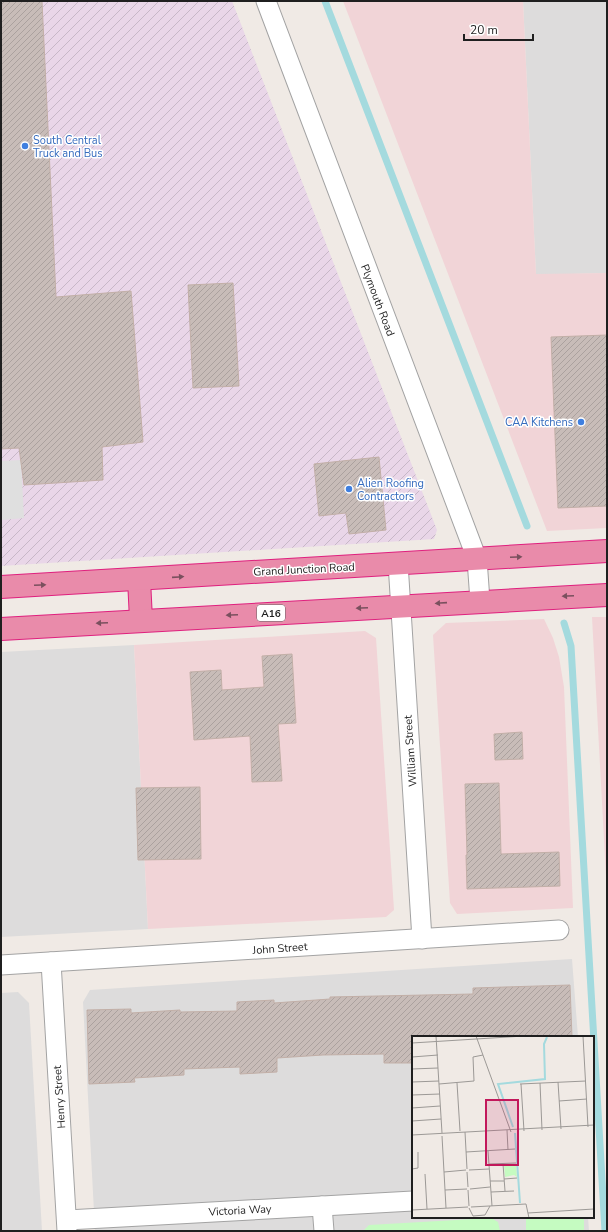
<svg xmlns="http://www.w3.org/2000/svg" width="608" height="1232" viewBox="0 0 608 1232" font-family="'Nunito Sans',sans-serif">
<defs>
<pattern id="industrial-furrows" width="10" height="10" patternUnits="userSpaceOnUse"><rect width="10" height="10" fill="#e9d6e8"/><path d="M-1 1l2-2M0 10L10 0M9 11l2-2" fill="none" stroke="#c7b7c7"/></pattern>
<pattern id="building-hatch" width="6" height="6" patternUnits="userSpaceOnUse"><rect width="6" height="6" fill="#c8bcb8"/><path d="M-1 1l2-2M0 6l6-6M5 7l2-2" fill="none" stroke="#aba19e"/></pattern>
</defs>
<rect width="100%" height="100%" fill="#f0eae5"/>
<!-- residential -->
<g fill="#dddcdc">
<path d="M523,1H607V273L536,275Z"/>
<path d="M134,645L148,929L1,937V652Z"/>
<path d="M572,959L578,1037H413V1217H588L589,1231H95L83,1002L90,990Z"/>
<path d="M18,992L29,1003L42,1231H1V993Z"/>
</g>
<!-- commercial -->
<g fill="#f1d4d7">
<path d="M343,1H523L536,274L607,273V528L547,531Z"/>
<path d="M592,617H607V895Z"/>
<path d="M544,619L553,638L559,657L564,687L573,908L457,914L450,903L433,635L446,623Z"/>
<path d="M365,631L376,638L394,910L386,917L148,929L134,645Z"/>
</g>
<!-- industrial -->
<path fill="url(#industrial-furrows)" d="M1,1H232L437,530L434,539L1,566Z"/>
<!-- park -->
<g fill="#c5fbc1">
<rect x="526" y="1217" width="58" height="14"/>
<path d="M491,1218L498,1222L500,1231H363L369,1225Z"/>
</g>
<!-- parking -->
<path fill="#dfdfdf" d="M21,460L24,518L1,520V461Z"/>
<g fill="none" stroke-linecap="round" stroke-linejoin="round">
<!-- stream -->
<g stroke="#a4dade" stroke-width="7">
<path d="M325,1L527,526"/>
<path d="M564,623L571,646L605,1231"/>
</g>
</g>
<!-- building -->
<g fill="url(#building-hatch)" stroke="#c2afa7">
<path d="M1,1H42L56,297L131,291L143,442L102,447L103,480L24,485L19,448L1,449Z"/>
<path d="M233,283L239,386L193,388L188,285Z"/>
<path d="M607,335V506L558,508L551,337Z"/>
<path d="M379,457L386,530L349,534L346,513L319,516L314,464Z"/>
<path d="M292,654L296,723L278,724L282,781L252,782L250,736L194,740L190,672L221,670L222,690L264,687L262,656Z"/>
<path d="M522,732L523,759L495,760L494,734Z"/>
<path d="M499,783L501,854L559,852L560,886L467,889L466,855H467L465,784Z"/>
<path d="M200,787L201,859L138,860L136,788Z"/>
<path d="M570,985L572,1037H413V1063H384V1054L323,1055L277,1058V1072L240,1074V1067L184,1069V1075L134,1078L135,1082L89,1084L87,1010L131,1009V1013L180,1010V1012L237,1011V1002L274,1000V1003L330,999V997L473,994V988Z"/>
</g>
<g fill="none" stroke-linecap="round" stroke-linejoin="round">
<defs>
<g id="street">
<path d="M266,1L477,559L480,601"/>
<path d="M398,563L422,939"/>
<path d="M51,962L67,1231"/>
<path d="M1,965L559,930"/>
<path d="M322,1206L324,1231"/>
<path d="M67,1220L413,1201"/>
</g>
<g id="highway">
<path d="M139,579L141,620"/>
<path d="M1,587L607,551"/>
<path d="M1,629L607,595"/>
</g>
</defs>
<!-- street casing -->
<use href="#street" stroke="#a3a3a3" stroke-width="21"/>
<!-- highway casing -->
<use href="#highway" stroke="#df207e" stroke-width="24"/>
<!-- street -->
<use href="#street" stroke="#fff" stroke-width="19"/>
<!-- highway -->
<use href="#highway" stroke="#e98baa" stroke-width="22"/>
</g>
<!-- one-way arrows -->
<defs><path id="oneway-solid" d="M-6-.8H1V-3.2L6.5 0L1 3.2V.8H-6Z"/></defs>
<g fill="#7a505e">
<use href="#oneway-solid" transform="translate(516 557) rotate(-3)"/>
<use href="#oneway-solid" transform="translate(178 577) rotate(-4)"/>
<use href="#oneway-solid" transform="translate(40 585) rotate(-3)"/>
<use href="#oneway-solid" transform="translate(568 596) rotate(177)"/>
<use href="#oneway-solid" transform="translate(441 603) rotate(176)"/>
<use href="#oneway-solid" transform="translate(362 608) rotate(177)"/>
<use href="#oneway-solid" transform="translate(232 615) rotate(177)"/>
<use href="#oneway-solid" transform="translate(102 623) rotate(177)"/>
</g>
<!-- markers -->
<g fill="#3f7fe0" stroke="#fff" stroke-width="1.5">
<circle cx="25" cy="146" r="4"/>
<circle cx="581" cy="422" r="4"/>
<circle cx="349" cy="489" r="4"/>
</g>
<g text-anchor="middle" stroke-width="3" stroke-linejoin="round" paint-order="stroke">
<!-- shield labels -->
<rect fill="#fff" stroke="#626262" stroke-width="1" x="257" y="605" width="28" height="16" rx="3"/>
<g font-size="10" font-weight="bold" fill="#1f1f1f">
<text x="271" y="617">A16</text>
</g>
<!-- shop labels -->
<g font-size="11" fill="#366cbe" stroke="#fff" text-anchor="start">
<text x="33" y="144">South Central<tspan x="33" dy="13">Truck and Bus</tspan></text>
<text x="573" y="426" text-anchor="end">CAA Kitchens</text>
<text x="357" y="487">Alien Roofing<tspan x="357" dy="13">Contractors</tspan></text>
</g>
<!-- street labels -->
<g font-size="11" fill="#1f1f1f" stroke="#fff">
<text transform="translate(378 300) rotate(69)" y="4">Plymouth Road</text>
<text transform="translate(304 569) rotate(-3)" y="4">Grand Junction Road</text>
<text transform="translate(410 751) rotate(-94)" y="4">William Street</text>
<text transform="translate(280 948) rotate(-4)" y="4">John Street</text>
<text transform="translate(59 1097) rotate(-94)" y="4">Henry Street</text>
<text transform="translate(240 1210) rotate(-3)" y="4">Victoria Way</text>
</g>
</g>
<!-- overview -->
<g transform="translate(412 1036)">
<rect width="182" height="182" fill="#f0eae5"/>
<path d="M104,127L105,141L102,139L93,141L92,129L101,130Z" fill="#c5fbc1"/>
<path fill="none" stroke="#a4dade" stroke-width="2" d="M101,91L86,48L133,43L132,8L135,1M103,97L108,167"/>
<path fill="none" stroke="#9c9996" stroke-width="1" d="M24,0L30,97M64,0L99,96M171,0L176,91M0,7L112,0M0,21L26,19M0,33L26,32M0,46L27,45M146,46L149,93M45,47L48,95M128,47L130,94M27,48L62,45L61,21L71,19M108,48L174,45M109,48L112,95M0,59L28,58M147,65L175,63M0,72L28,70M0,85L29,83M95,94L96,114M53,96L55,133M0,99L182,89M30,100L34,172M76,115L80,170M54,116L103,113M77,128L104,127M91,128L93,155M0,133L6,132V116M57,134L77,133M32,136L54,134M55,136L56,151M13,138L15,173M92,143L105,142M78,145H92M58,153L78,151M33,154L55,153M56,154L57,170M79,156L102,155M59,171L114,168L117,182M57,172L61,180L73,179L78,170M0,174L56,171M116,177L182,173"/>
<path fill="#c2185b" fill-opacity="0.15" stroke="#c2185b" stroke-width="2" d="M74,64H106V129H74Z"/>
<rect width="182" height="182" fill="none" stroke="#1f1f1f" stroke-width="2"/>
</g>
<!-- border -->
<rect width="608" height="1232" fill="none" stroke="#1f1f1f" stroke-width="4"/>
<!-- scale -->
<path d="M464 34v6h69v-6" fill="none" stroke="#1f1f1f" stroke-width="2"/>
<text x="470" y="34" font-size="12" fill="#1f1f1f" stroke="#ffffff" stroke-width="3" paint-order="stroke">20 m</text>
</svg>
